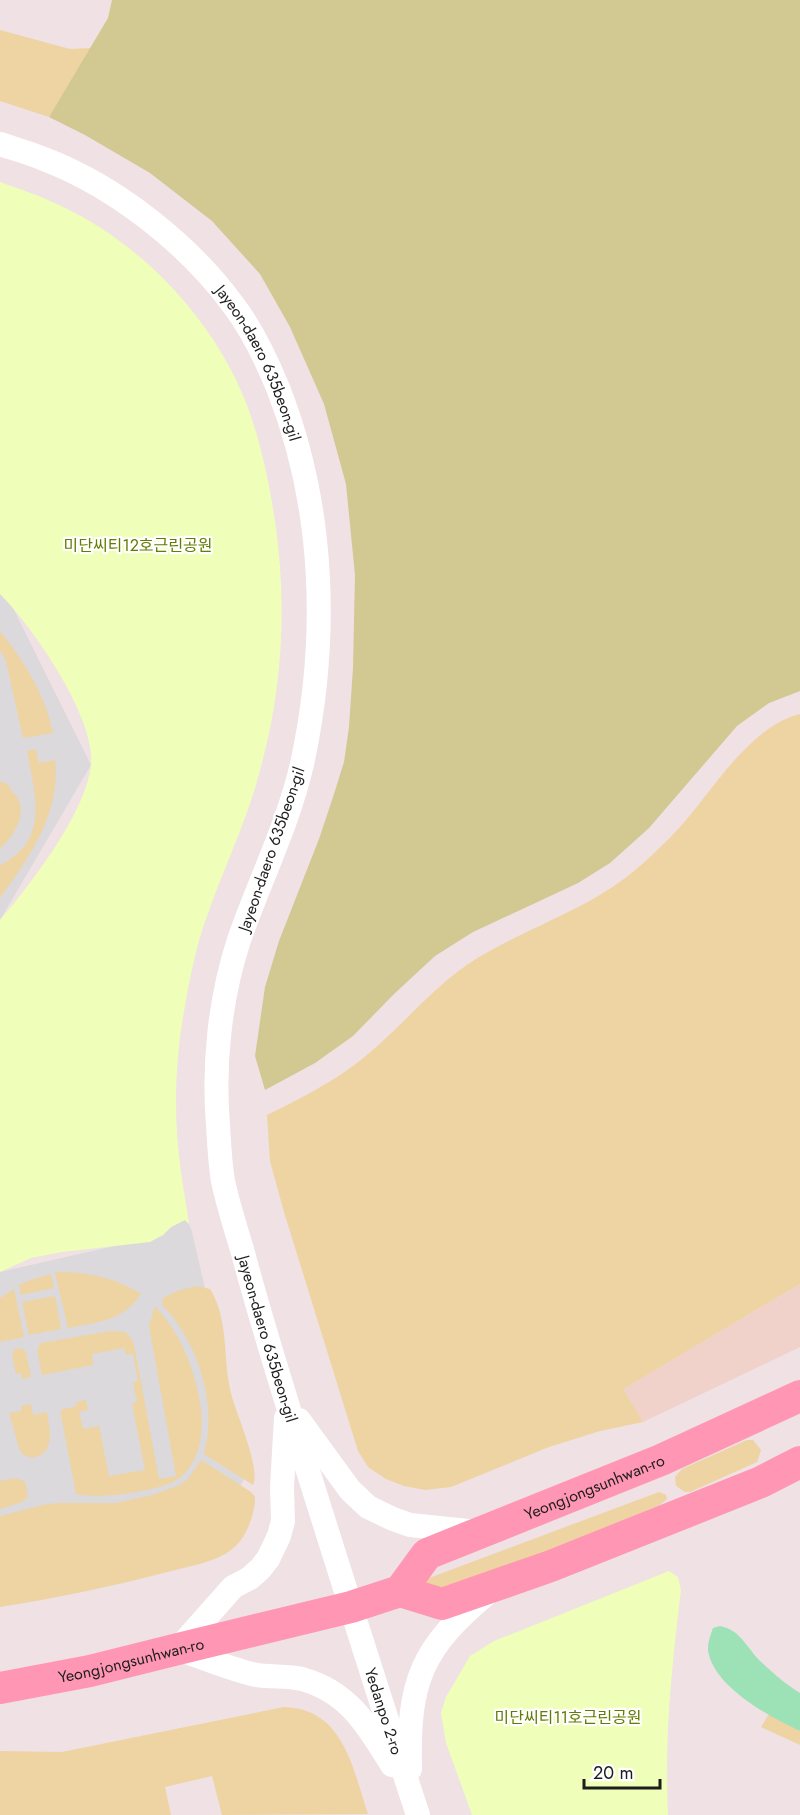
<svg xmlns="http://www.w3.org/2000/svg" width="800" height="1815" viewBox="0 0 800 1815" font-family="Jost,'Noto Sans KR',sans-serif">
<rect width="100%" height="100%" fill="#efe1e4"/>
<!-- residential -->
<g fill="#dbd9db">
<path d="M0,594L13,608L91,765L0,920Z"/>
<path d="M185,1220L189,1224L192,1232L247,1473L236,1494L0,1552V1272L163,1235L171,1227Z"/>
</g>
<!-- farmland -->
<path fill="#f0d2ca" d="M800,1284V1347L643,1422L622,1389Z"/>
<!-- grass -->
<g fill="#eed4a2">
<path d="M0,30L70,49L91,48L49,117L0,101Z"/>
<path d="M0,631C24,661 46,696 53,733L23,738L6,661L0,650Z"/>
<path d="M800,714V1284L623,1389L643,1422L600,1431L549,1447L451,1487L425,1490L404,1486L386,1479L368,1467L358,1451L284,1212L270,1161L267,1115C298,1100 329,1084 357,1063C399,1031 431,987 476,959C528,927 587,910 634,871C650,858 666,842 680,827C714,789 749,727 800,714Z"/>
<path d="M36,749L39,763L55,760C61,813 29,858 0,898V865C50,841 35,795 27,751Z"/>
<path d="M0,782C8,783 7,784 11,790C16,798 12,789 17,797C28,813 13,838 0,848Z"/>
<path d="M55,1272C87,1272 114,1277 141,1294C122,1322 98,1322 68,1328Z"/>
<path d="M51,1274L54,1288L21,1295L19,1285L33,1279Z"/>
<path d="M197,1286L210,1289C230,1321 222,1362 232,1397C237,1415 261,1470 253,1485L204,1454C205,1446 208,1439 208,1431C212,1387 193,1336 162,1305L163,1298L177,1291Z"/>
<path d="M14,1289L24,1337L0,1342V1298Z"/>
<path d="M55,1296L61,1329L29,1335L22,1302Z"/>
<path d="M155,1306C163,1315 171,1325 177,1336C197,1372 218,1441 183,1475C171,1486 151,1489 136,1492C116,1495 96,1498 76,1494L60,1410L77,1406L76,1402L86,1400L88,1410L79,1412L83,1429L99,1426L109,1476L145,1470L132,1404L137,1402L133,1383L138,1381L133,1354L126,1355L124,1348L92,1354L93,1365L42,1375L37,1350L41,1343L110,1331L125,1332L131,1338L134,1345L159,1479L176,1476L149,1326Z"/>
<path d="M16,1348L23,1349L26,1352L31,1377L22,1379L21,1373L16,1374L12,1354Z"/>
<path d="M31,1404L33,1415L47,1412C50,1431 56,1453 32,1458L22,1454L19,1448L9,1413L21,1411V1406Z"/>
<path d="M747,1440H753L761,1450L757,1462L690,1492H685L676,1486L675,1477L682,1469Z"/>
<path d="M201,1460L251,1492L255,1497C255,1515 246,1539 231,1550C215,1562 191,1566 171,1571C115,1586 57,1598 0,1607V1516L43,1505L57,1503H116L152,1495L180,1485L188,1479Z"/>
<path d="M16,1478L25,1482L28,1497L22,1502L0,1509V1481Z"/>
<path d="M659,1492L666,1495L667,1499L660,1505L531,1558L434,1592H428L425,1581L429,1578Z"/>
<path d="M284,1707C344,1709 352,1767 368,1814L222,1815L212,1776L165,1787L171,1815H0V1751L62,1752Z"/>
<path d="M769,1714L800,1731V1745L761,1727Z"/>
</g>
<!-- forest -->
<path fill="#d2c892" d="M112,0H800V691L769,703L737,726L649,828L610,863L578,883L473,932L435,956L394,994L353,1036L315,1063L265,1090L255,1056L265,987L279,941L319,839L334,794L344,762L349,727L353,668L355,575L346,484L324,404L290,327L260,274L212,221L150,173L85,135L49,117L108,18Z"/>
<!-- park -->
<g fill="#effeb9">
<path d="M0,182C20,189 41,196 61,206C141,243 212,318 245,400C260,438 269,481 275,521C287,602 283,684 262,763C249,817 224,867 206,919C196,947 190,977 185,1006C175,1059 173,1117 181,1171C183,1189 187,1207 189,1224L185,1220L171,1227L163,1235L150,1242L62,1252L31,1258L0,1272V920C31,884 87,811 91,764C96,718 32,626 0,594Z"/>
<path d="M669,1571L678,1577L681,1590C672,1665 664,1739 668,1815H472L446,1743L441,1713L446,1697L470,1656L494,1641Z"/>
</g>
<!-- water -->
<path fill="#9de1b6" d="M720,1626C740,1630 746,1646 759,1660C772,1672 785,1684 800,1693V1731C770,1717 718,1689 709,1655C706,1646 710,1637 713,1628Z"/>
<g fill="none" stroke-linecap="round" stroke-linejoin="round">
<!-- minor -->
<g stroke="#fff" stroke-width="24">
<path id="s1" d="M0,144C15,149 30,153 44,159C115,186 189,244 234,306C253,331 266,359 278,388C325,507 329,640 302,764C288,825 259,882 239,940C220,998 213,1064 218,1125C219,1143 220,1163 223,1181C228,1205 236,1229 243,1253C258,1310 276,1367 293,1423C334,1554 375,1685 418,1815"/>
<path d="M286,1418L282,1487L283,1521L279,1536L268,1559L260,1569L250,1578L233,1587L178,1649C202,1657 227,1668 252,1674C268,1678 286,1675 302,1679C349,1692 368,1726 392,1765"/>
<path d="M299,1420L350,1490L368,1507L393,1519L410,1525L478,1532"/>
<path d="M410,1769C408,1680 421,1648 490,1591"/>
</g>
<!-- major -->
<g stroke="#ff96b4" stroke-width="32">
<path d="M400,1591L442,1604L551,1566L761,1482L800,1462"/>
<path id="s2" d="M0,1688L90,1671L178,1649L351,1607L400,1591L427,1554L661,1460L800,1396"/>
</g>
</g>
<g text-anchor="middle" stroke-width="4.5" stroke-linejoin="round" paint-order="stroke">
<!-- street labels -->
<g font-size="16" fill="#1d1d1d" stroke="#fff">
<text dy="6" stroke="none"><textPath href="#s1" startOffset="352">Jayeon-daero 635beon-gil</textPath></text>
<text transform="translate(271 849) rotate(-71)" y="6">Jayeon-daero 635beon-gil</text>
<text dy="6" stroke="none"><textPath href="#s1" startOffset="1360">Jayeon-daero 635beon-gil</textPath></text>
<text dy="6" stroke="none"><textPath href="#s2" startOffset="638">Yeongjongsunhwan-ro</textPath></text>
<text dy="6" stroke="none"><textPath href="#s2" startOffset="134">Yeongjongsunhwan-ro</textPath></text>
<text dy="6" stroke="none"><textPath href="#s1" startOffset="1750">Yedanpo 2-ro</textPath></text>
</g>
<!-- park labels -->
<g font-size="16" fill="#627d03" stroke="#fff">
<text x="138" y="551">미단씨티12호근린공원</text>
<text x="568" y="1723">미단씨티11호근린공원</text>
</g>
</g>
<!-- scale -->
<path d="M584 1779v9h76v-9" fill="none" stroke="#1d1d1d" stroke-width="3"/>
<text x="593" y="1779" font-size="18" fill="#1d1d1d" stroke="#ffffff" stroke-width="4.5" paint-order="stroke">20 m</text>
</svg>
